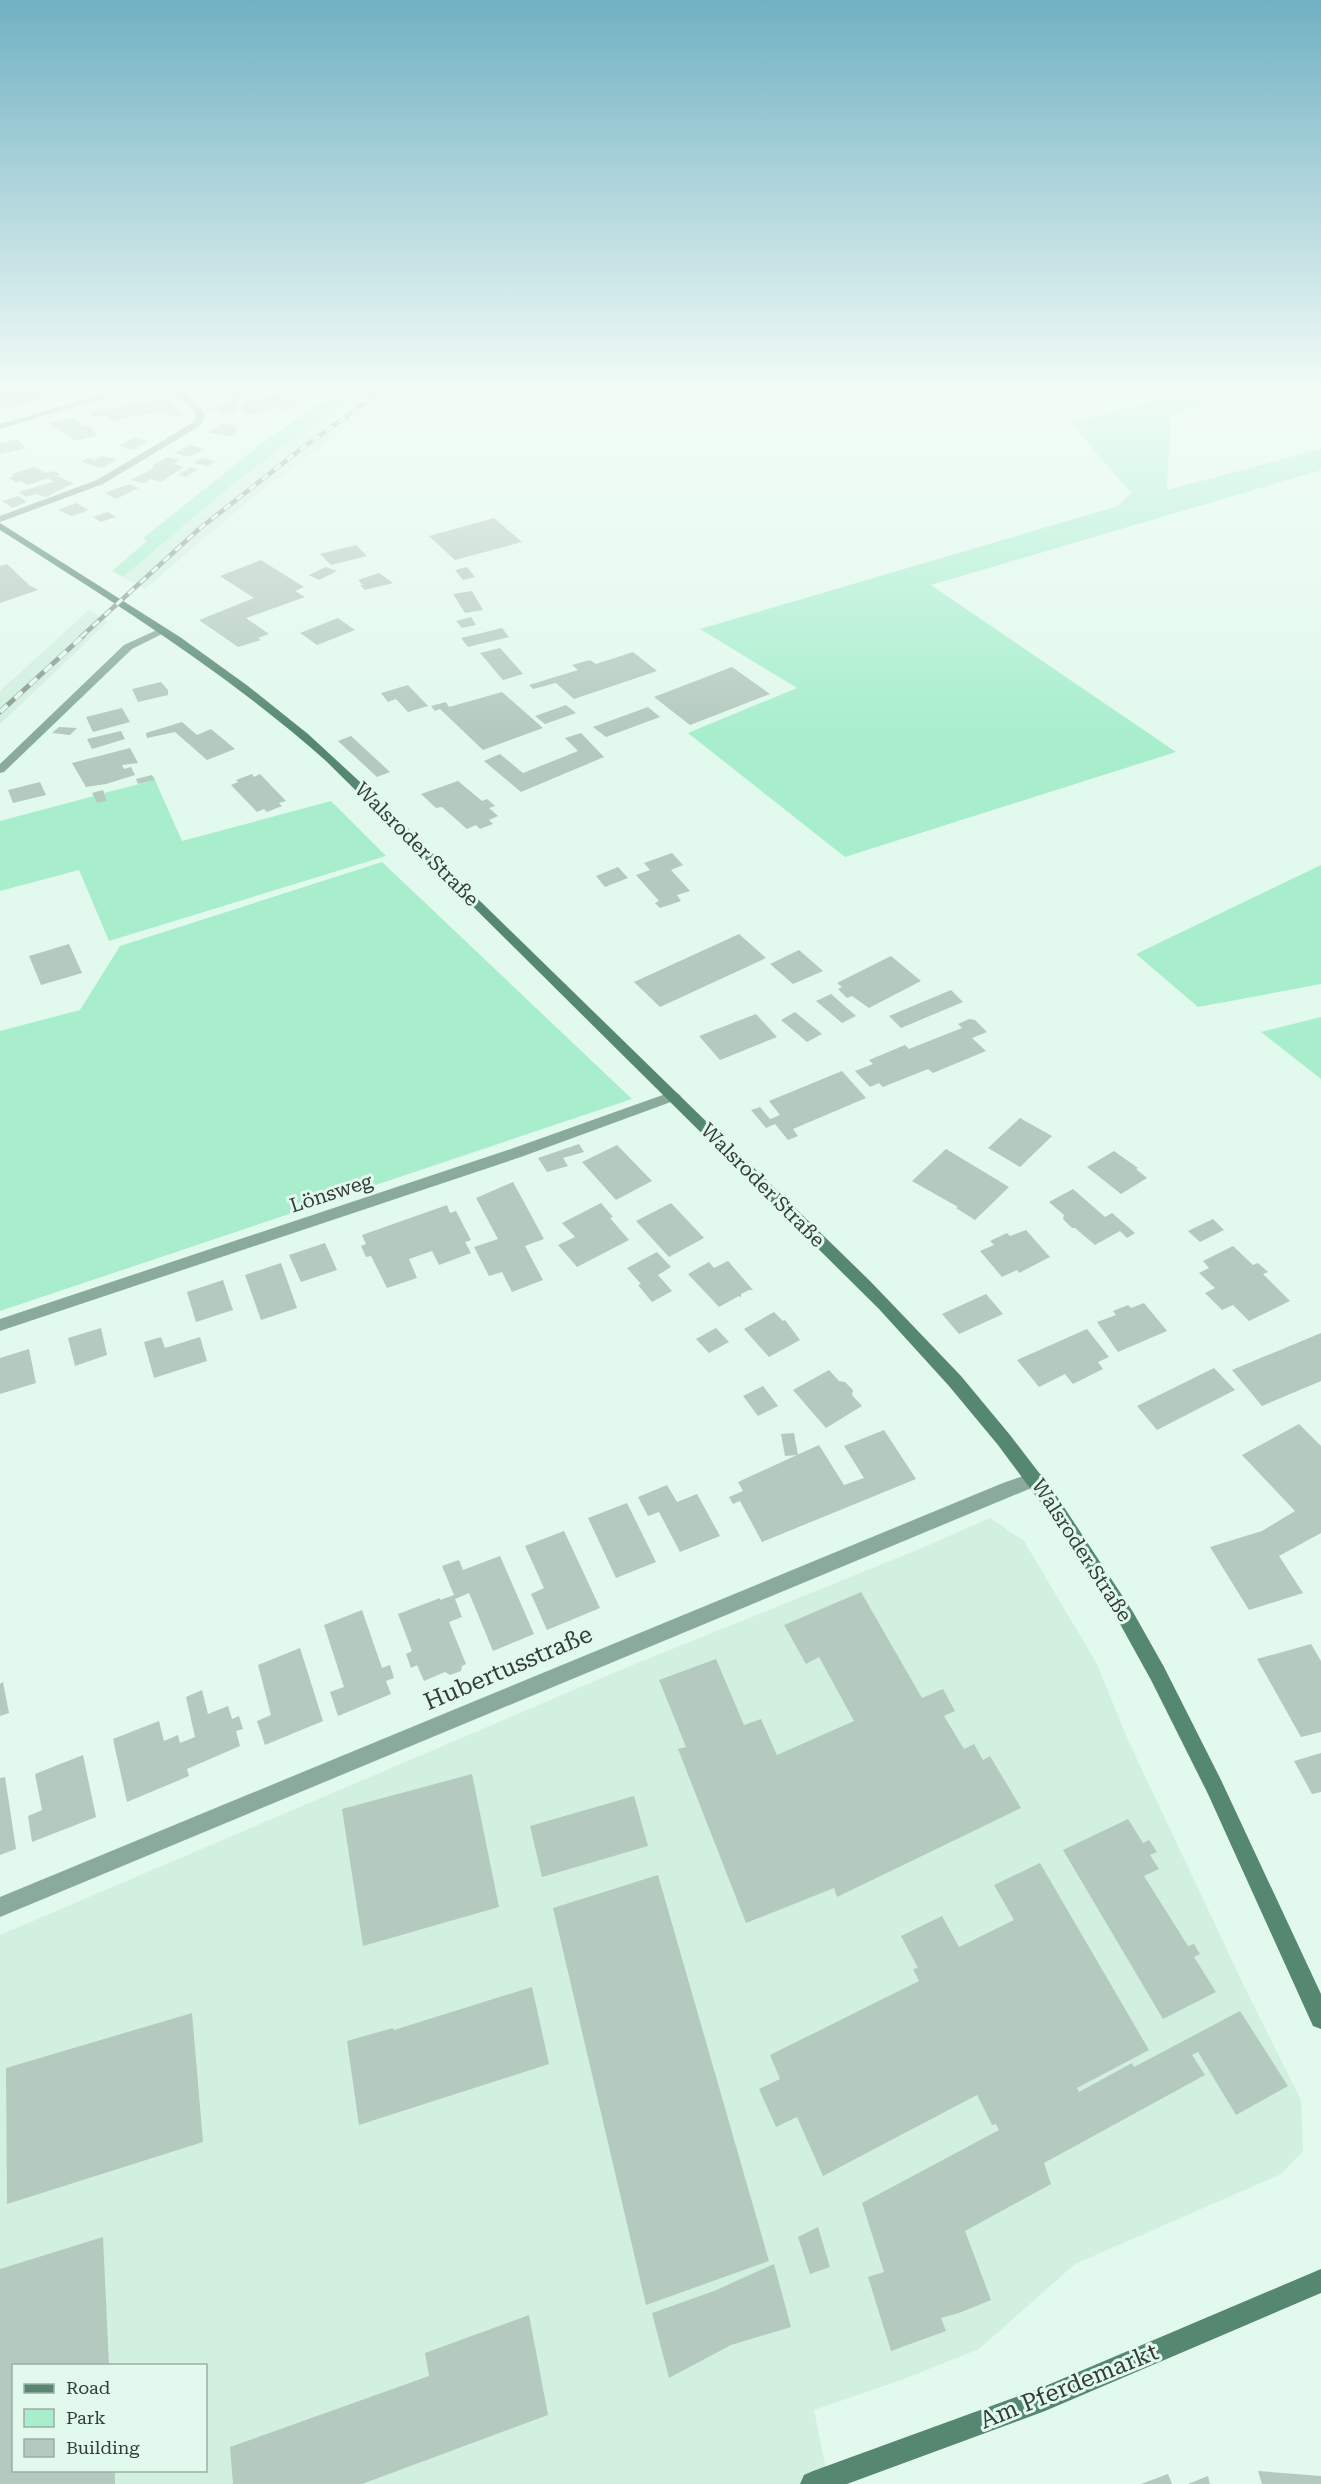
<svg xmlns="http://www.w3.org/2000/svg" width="1321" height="2484" viewBox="0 0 1321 2484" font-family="'Roboto Serif',serif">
<rect width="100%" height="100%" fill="#e2f9ed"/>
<!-- built -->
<g fill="#d1f0e0" fill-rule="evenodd">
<path d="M372,385H403L246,503L145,589L123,577L233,484L285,445Z"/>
<path d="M89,610L108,622L0,724V691Z"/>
<path d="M990,1518L1024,1541L1097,1664L1127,1738L1246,1990L1301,2100L1303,2151L1281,2174L1075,2264L979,2349L904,2379L814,2410L829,2484H0V1935L623,1669L922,1548ZM14,2366H206V2470H14Z"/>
</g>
<!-- green -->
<g fill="#a8eecd">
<path d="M345,385H372L285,445L233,484L123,577L112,571L147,541L143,538L261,444Z"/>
<path d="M1214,385H1256L1170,416L1167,490L1321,449V470L931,585L1176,752L845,857L688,733L797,688L700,629L1118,506L1131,493L1071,423Z"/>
<path d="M155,780L182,841L331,801L386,856L109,941L79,870L0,891V821L94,796L97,803L107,801L104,793Z"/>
<path d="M382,862L632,1099L0,1311V1031L80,1010L120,946Z"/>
<path d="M1321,865V984L1198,1007L1136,954Z"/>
<path d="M1321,1017V1079L1261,1032Z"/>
</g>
<!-- building -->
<g fill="#b4cabf">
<path d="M0,385H20L29,394L66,385L96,386L0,409Z"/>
<path d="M226,385H257L265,391L243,396L246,399L236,401L239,404L232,405L238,410L224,414L218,409L208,411L206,409L230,403L227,400L233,399L227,394L235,392L229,390Z"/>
<path d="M282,392L299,406L282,410L278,407L247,415L238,407L245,405L243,402Z"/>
<path d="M164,397L184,414L172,417L163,410L112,421L107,415L94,418L89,413Z"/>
<path d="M74,417L84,426L88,425L98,435L75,441L50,423Z"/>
<path d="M222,424L233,425L231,426L238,427L234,430L239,431L230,437L208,432Z"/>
<path d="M133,438L148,441L134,450L119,446Z"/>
<path d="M17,439L26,448L0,454V443Z"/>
<path d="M189,445L205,449L189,457L174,453Z"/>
<path d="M102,456L117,460L102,468L81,462L88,458L95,460Z"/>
<path d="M167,457L180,460L174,464L184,467L161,482L151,479L144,483L131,480L152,469L155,467L152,466Z"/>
<path d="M201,458L216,461L208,466L193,463Z"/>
<path d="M33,467L46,473L53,471L61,474L56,476L74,483L46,497L36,494L26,497L18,492L53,482L48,478L28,485L21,481L17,483L9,478L14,476L12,474Z"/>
<path d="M190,467L198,469L186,477L178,475Z"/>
<path d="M129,484L139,488L116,499L105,493Z"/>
<path d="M18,496L27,502L12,508L2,501Z"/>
<path d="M76,503L89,510L72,516L58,510Z"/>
<path d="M108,512L116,517L101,522L93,517Z"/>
<path d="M494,518L522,542L455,560L429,536Z"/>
<path d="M356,545L367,556L331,565L320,554Z"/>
<path d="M261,560L304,587L295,591L305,597L246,618L269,634L258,638L261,640L238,647L199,620L254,598L220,576Z"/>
<path d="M7,564L29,585L38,590L0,603V566Z"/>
<path d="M326,567L337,571L319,580L309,575Z"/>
<path d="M467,567L475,577L463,580L455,570Z"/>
<path d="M379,573L393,583L365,590L360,585H363L358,580Z"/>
<path d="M472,591L483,610L465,613L453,594Z"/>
<path d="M471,617L476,625L462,628L456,621Z"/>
<path d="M338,618L355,630L317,645L300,633Z"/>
<path d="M502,628L509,637L468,647L461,638Z"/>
<path d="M500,648L518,668L523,674L503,680L480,653Z"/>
<path d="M633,652L657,671L574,699L556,683L533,689L529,685L578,670L572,665L590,660L596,664Z"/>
<path d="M732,667L770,694L690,725L654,697Z"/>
<path d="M161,682L168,690V695L138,702L132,689Z"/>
<path d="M408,685L428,706L408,712L396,699L388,702L381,693Z"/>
<path d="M502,692L543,728L483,750L440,709L435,711L431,706L446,702L449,707Z"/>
<path d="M566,705L576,713L545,724L535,716Z"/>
<path d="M648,707L660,717L606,737L593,727Z"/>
<path d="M122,708L130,722L93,732L86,717Z"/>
<path d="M182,722L197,735L211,729L235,749L207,760L175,732L147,738L146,733Z"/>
<path d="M59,727L77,728L70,735L52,733Z"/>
<path d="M121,731L125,739L92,749L87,739Z"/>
<path d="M581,733L604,757L521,792L484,761L500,754L523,773L578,751L565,738Z"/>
<path d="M351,736L390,772L377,777L338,741Z"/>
<path d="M130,748L138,763L122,765L124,769L131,767L135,775L106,784L86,787L72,763Z"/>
<path d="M252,774L254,777L260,774L286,801L279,803L282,806L267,812L264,809L257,812L231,785L238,782L236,780Z"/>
<path d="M152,775L155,780L138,784L136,779Z"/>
<path d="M458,781L482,801L487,799L495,806L489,808L498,816L489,820L493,824L480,829L476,825L467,829L442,807L436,808L421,794Z"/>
<path d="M40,782L46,795L13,803L8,790Z"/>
<path d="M103,790L107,801L97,803L92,793Z"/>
<path d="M672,853L683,865L671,870L690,891L677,895L681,901L660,908L655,903L659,901L636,875L650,870L644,863Z"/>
<path d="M618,867L628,878L605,887L596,876Z"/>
<path d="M739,934L766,958L660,1007L634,982Z"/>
<path d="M69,944L82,973L41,985L29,956Z"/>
<path d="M799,950L823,971L793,984L770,964Z"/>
<path d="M891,956L921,981L869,1008L852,996L847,998L838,989L842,987L837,983Z"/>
<path d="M951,990L963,1002L901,1028L889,1016Z"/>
<path d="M831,994L856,1016L842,1023L816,1001Z"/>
<path d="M795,1012L822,1034L807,1042L781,1020Z"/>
<path d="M756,1014L777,1037L720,1060L699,1036Z"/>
<path d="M969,1019L975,1020L987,1032L972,1038L986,1051L933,1073L928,1069L883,1087L879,1083L870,1087L855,1071L873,1064L869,1060L905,1045L909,1049L962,1028L958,1024Z"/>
<path d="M842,1071L866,1098L793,1129L798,1136L788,1140L775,1124L766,1128L751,1110L760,1107L770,1119L780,1115L769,1101Z"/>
<path d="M1020,1118L1052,1136L1020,1167L988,1148Z"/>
<path d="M579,1144L584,1152L563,1158L568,1166L547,1172L538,1158Z"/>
<path d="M617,1145L652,1181L616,1200L582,1162Z"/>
<path d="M946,1149L1009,1187L975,1220L956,1208L958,1207L912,1181Z"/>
<path d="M1114,1151L1138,1168L1136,1169L1147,1178L1121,1194L1087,1167Z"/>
<path d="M513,1182L544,1239L525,1246L543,1280L512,1292L502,1272L489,1276L474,1247L498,1239L476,1198Z"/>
<path d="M1073,1189L1105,1217L1112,1213L1135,1233L1127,1238L1120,1231L1095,1245L1075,1228H1072L1063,1219L1064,1215L1049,1202Z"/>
<path d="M601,1203L613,1217L610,1218L629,1240L577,1267L558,1245L575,1237L562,1223Z"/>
<path d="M671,1203L704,1238L669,1257L636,1221Z"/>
<path d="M447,1205L450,1213L456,1211L471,1240L465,1242L471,1253L439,1265L432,1251L409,1259L417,1278L387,1288L371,1256L366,1257L361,1246L366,1244L362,1235Z"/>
<path d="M1213,1219L1224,1230L1200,1242L1188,1231Z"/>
<path d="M1026,1230L1050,1257L1019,1273L1017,1270L1002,1277L980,1251L994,1245L990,1241L1007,1233L1010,1236Z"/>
<path d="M325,1243L337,1270L301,1282L289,1255Z"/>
<path d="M1233,1246L1253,1265L1258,1263L1268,1272L1263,1274L1290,1301L1249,1321L1233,1305L1222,1310L1205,1293L1215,1288L1199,1273L1209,1268L1203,1261Z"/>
<path d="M657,1252L671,1267L658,1275L672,1291L652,1302L638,1285L641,1284L627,1268Z"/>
<path d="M728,1261L753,1290H749L741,1294V1298L739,1296L719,1307L688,1274L709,1262L714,1268Z"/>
<path d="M281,1263L297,1308L261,1320L245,1275Z"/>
<path d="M223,1280L233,1310L196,1322L187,1292Z"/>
<path d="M986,1294L1003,1314L959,1334L942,1314Z"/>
<path d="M1144,1303L1167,1331L1118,1352L1097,1322L1116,1315L1113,1311L1128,1305L1131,1308Z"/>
<path d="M774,1312L783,1321L785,1320L800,1340L769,1357L744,1329Z"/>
<path d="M101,1328L107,1355L75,1366L68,1338Z"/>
<path d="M716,1328L729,1342L709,1353L696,1339Z"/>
<path d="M1087,1329L1109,1357L1098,1362L1103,1369L1073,1384L1065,1374L1039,1387L1017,1360Z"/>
<path d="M1321,1333V1381L1262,1406L1232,1370Z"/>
<path d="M161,1337L165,1348L200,1337L207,1361L154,1378L144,1342Z"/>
<path d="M29,1349L36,1383L0,1394V1358Z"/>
<path d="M1214,1368L1235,1390L1157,1430L1137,1406Z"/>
<path d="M829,1370L839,1381L845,1382L853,1390L852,1395L862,1406L826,1428L793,1390Z"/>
<path d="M763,1386L778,1406L758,1416L743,1396Z"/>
<path d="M1299,1424L1321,1446V1533L1279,1556L1303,1593L1249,1610L1210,1547L1262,1531L1295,1511L1242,1455Z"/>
<path d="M884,1430L916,1479L762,1542L740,1501L733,1504L729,1497L743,1491L738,1482L819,1445L844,1485L864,1478L844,1446Z"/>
<path d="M794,1433L798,1455L785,1456L781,1434Z"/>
<path d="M667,1485L677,1502L697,1494L720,1536L680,1552L659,1512L648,1516L638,1497Z"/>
<path d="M627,1503L656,1562L616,1578L588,1518Z"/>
<path d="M564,1531L600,1608L547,1630L531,1594L544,1588L525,1546Z"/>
<path d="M500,1556L534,1634L493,1651L469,1593L455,1599L462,1617L449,1622L466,1664L462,1666L461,1671L450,1675L445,1672L424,1681L417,1665L411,1668L406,1654L412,1651L398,1614L440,1598V1600L454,1595L442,1566L459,1560L463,1570Z"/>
<path d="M861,1592L922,1698L943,1689L955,1711L944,1716L964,1749L974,1744L983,1760L990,1756L1021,1808L837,1897L834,1888L746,1923L678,1749L686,1747L659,1680L716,1659L744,1725L761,1719L777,1755L854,1721L819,1657L806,1664L784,1625Z"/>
<path d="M362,1610L382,1668L390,1665L394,1678L386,1681L391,1694L338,1716L330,1692L344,1687L324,1625Z"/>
<path d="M1311,1644L1321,1661V1732L1301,1737L1257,1659Z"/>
<path d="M300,1648L323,1721L265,1745L257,1721L271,1715L258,1665Z"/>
<path d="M3,1682L9,1713L0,1716V1684Z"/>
<path d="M202,1690L208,1714L228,1706L232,1719L239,1716L243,1729L236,1731L240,1746L187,1769L189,1776L127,1802L113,1739L159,1721L164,1741L178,1735L180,1743L195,1737L186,1697Z"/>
<path d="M1321,1753V1792L1312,1794L1294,1761Z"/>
<path d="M83,1755L96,1817L32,1842L28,1816L42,1810L35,1774Z"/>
<path d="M472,1774L499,1907L363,1946L342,1809Z"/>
<path d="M5,1777L16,1849L0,1855V1778Z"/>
<path d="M634,1796L648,1846L542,1877L530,1826Z"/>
<path d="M1128,1819L1143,1843L1149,1840L1157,1852L1150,1855L1159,1869L1144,1876L1188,1946L1194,1944L1200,1954L1194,1957L1216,1992L1163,2019L1063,1850Z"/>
<path d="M1040,1863L1149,2050L1077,2088L1079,2092L1132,2063L1134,2067L1240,2011L1288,2086L1236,2115L1198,2052L1192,2055L1205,2075L1044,2163L1051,2184L965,2231L991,2300L959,2313L941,2318L946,2331L891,2351L868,2277L884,2272L862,2203L999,2130L996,2124L992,2125L977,2095L823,2176L797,2117L776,2127L759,2089L780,2079L770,2055L919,1981L913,1969L918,1968L901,1936L942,1916L959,1947L1014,1920L994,1885Z"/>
<path d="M658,1875L769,2261L646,2305L553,1908Z"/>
<path d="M532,1987L549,2064L359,2125L347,2041L393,2028L394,2030Z"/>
<path d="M192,2013L203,2142L7,2204L6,2068Z"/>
<path d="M818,2227L830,2267L810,2274L798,2237Z"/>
<path d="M103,2237L109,2366H14V2470H115V2484H0V2269Z"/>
<path d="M774,2264L791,2327L731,2345L669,2378L652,2313L714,2291Z"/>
<path d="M529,2315L548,2415L362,2484H233L230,2447L429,2376L425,2353Z"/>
<path d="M1258,2471L1321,2476V2484H1262Z"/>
<path d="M1168,2474L1172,2484H1141Z"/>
<path d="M1208,2476L1210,2484H1188Z"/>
</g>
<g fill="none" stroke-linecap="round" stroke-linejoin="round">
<!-- street -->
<g fill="#8aab9b" fill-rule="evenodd">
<path d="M134,385H147L0,429V424Z"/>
<path d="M167,385H176L203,410L205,417L200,426L103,484L0,522V516L97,480L194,422L196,413Z"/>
<path d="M159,629L168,631L132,649L4,772L0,773V764L124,645Z"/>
<path d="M674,1091L681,1096L679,1099L521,1157L0,1331V1319L511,1149Z"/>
<path d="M1035,1472L1041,1474L1043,1479L1041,1484L0,1917V1897L1003,1483Z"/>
</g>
<!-- secondary -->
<g fill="#568871" fill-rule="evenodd">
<path d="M0,523L180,637L248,686L308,734L384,804L480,901L870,1281L961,1376L1010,1435L1056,1495L1133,1612L1164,1667L1221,1780L1321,1994V2029L1313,2026L1208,1794L1151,1680L1120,1624L1066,1537L998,1445L949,1386L879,1309L326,761C226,672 113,602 0,530Z"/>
<path d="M1321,2269V2293L1045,2411L847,2484H800L804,2475L813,2471L1043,2387Z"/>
</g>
<defs>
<path id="rail-far1" d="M81,637L199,529L301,449L390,385"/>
<path id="rail" d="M0,712L83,636"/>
</defs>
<!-- rail-far1 casing -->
<use href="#rail-far1" stroke="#8b9b93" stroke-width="4.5"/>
<!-- rail casing -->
<use href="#rail" stroke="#8b9b93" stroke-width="5"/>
<!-- rail-far1 -->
<use href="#rail-far1" stroke="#e2f9ed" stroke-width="3" stroke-dasharray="8" stroke-linecap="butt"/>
<!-- rail -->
<use href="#rail" stroke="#e2f9ed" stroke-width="4" stroke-dasharray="10" stroke-linecap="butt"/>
</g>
<!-- sky -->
<linearGradient id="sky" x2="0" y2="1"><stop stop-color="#70b1c2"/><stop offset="0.53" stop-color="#f2fcf7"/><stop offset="1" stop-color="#f2fcf7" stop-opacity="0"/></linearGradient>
<rect width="1321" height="733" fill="url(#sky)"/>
<g text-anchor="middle" stroke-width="6" stroke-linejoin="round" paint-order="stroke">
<!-- street labels -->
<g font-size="20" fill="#343d39" stroke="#e2f9ed">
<text transform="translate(417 844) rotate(45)" y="7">Walsroder Straße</text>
<text transform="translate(763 1185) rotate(45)" y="7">Walsroder Straße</text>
<text transform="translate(331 1193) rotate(-18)" y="7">Lönsweg</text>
<text transform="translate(1082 1550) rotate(57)" y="7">Walsroder Straße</text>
</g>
<!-- near-street labels -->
<g font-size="24" fill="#343d39" stroke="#e2f9ed">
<text transform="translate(508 1668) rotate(-23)" y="8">Hubertusstraße</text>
<text transform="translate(1069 2386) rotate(-22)" y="8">Am Pferdemarkt</text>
</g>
</g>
<!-- legend -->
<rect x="12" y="2364" width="195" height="108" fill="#e2f9ed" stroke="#9caea5" stroke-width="1.5"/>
<rect x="24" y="2384" width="30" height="9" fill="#568871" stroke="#9caea5" stroke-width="1.5"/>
<text x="66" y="2394" font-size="18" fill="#343d39">Road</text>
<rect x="24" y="2409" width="30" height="18" fill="#a8eecd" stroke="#9caea5" stroke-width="1.5"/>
<text x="66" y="2424" font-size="18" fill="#343d39">Park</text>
<rect x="24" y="2439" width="30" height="18" fill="#b4cabf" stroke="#9caea5" stroke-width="1.5"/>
<text x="66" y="2454" font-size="18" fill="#343d39">Building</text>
</svg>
